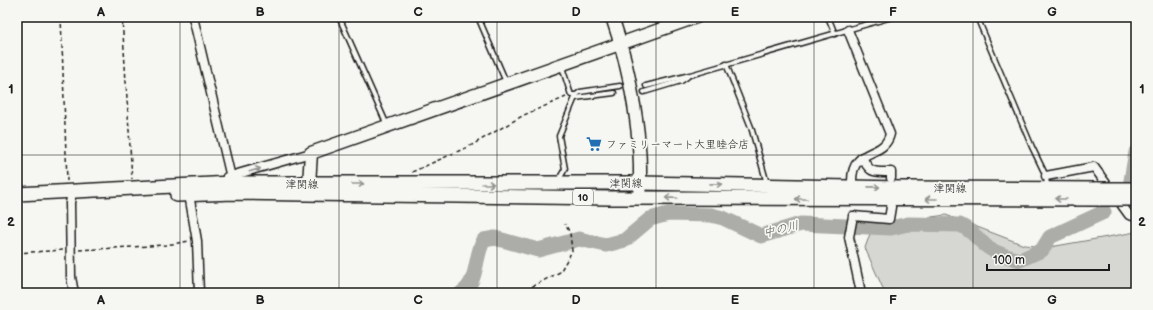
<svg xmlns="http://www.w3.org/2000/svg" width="1153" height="310" viewBox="0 0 1153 310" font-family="'Balsamiq Sans','Klee One',sans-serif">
<rect width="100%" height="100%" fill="#f6f6f2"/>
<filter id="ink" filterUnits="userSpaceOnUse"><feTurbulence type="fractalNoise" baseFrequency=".025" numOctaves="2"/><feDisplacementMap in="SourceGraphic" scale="8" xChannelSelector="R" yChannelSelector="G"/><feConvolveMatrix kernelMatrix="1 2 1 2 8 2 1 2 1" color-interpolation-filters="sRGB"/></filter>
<g filter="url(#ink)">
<!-- green -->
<path fill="#d6d6d2" stroke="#797977" d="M946,215L1024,245L1050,247L1136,232V293H885L865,248L873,225Z"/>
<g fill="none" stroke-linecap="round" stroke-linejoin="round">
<!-- river -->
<g stroke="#acaca9" stroke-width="15">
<path d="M1130,186L1136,152"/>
<path d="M461,293C479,283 474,255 484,240L495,238L538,250L579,239L606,245L625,240L650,219L668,214L711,215L723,218L761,236L801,224L891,228L908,224L960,225C971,230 976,237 985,245C994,253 1008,257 1020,260L1042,250L1050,237L1104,212"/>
</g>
<defs>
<g id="lane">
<path d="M339,17L387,125"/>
<path d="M478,17L506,82"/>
<path d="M828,17L835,34"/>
<path d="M977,17L1032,147L1046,176L1047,186"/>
<path d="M726,64L751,127L766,180"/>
<path d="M646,86L690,75L892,17"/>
<path d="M644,92L681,81L687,77"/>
<path d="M576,95L580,92L620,86"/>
<path d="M575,98L614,93"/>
<path d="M558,181L565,169L559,136L576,95H571L562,67"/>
</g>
<g id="street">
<path d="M193,17L233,186"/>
<path d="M848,30L890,134C884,159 852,146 852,181"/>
<path d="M862,157C870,174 874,172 891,172V178"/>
<path d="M1046,176L1094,167L1129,215L1136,217"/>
<path d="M227,177L311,153"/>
<path d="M72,192L70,203L71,277L74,293"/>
<path d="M189,194L197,241L199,293"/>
<path d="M860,288L849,237L853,216L889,219L891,207"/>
</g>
<g id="secondary">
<path d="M612,17C630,68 644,143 639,197"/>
<path d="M309,184L311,153L696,17"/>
</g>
<g id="primary">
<path d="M17,194L232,183H640L902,188L1097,189"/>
<path d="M177,195L234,193L610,198L1100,199"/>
</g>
</defs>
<!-- lane casing -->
<use href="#lane" stroke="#1c1c1c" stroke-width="7"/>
<!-- street casing -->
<use href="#street" stroke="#1c1c1c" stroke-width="11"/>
<!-- secondary casing -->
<use href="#secondary" stroke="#1c1c1c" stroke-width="15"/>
<!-- primary casing -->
<use href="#primary" stroke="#1c1c1c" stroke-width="16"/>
<!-- path -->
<g stroke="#1c1c1c" stroke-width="1.5" stroke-dasharray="4 3" stroke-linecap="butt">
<path d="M61,17L67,181"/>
<path d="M122,17L132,179"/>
<path d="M412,172L472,145L524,115L566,97"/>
<path d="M79,250L166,245L189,241"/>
<path d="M17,253L63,250"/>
<path d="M528,293L533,286L560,272L572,251L570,233L565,224"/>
</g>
<!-- lane -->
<use href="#lane" stroke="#f6f6f2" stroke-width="4"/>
<!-- street -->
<use href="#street" stroke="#f6f6f2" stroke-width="8"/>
<!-- secondary -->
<use href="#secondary" stroke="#f6f6f2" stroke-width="12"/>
<!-- primary -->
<use href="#primary" stroke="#f6f6f2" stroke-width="13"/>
<defs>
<g id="primary-bridge">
<path d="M1097,189H1136"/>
<path d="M1100,199H1134"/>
</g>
</defs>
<!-- primary-bridge casing -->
<use href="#primary-bridge" stroke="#1c1c1c" stroke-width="16" stroke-linecap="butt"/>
<!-- primary-bridge -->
<use href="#primary-bridge" stroke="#f6f6f2" stroke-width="13"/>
</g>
<!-- one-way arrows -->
<defs><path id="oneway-shaft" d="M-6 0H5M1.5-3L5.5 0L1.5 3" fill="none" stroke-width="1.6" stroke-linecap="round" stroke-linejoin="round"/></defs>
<g stroke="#949492">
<use href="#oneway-shaft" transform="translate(255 170) rotate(-16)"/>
<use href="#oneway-shaft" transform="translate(358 184)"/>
<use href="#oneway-shaft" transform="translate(488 184)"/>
<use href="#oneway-shaft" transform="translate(716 184) rotate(1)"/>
<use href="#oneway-shaft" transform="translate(874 187) rotate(1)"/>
<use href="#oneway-shaft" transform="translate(671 198) rotate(-179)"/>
<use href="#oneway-shaft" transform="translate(801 199) rotate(-180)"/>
<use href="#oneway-shaft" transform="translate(931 199) rotate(180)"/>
<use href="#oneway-shaft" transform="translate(1061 199) rotate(180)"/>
</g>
</g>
<!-- grid -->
<path fill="none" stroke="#1c1c1c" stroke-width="1" stroke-opacity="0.55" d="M180,17V293M339,17V293M497,17V293M656,17V293M814,17V293M973,17V293M17,155H1136"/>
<!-- icons -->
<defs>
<symbol id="supermarket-bare" viewBox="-9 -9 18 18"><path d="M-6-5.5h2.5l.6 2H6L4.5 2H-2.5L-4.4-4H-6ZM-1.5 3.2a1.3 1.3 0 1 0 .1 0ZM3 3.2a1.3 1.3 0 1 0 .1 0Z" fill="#1f6fb2" stroke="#f6f6f2" stroke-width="2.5" paint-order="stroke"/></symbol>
</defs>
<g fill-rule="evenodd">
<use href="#supermarket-bare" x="583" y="133" width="22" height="22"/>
</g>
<g text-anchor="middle" stroke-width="3.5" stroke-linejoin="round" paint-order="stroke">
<!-- shield labels -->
<rect fill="#f6f6f2" stroke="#5d5d5c" stroke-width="1" x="573" y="189" width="20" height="16" rx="3"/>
<g font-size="10" font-weight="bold" fill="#1c1c1c">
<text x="583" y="201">10</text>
</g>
<!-- poi labels -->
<g font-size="11" fill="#1c1c1c" stroke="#f6f6f2" text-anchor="start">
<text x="606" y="148">ファミリーマート大里睦合店</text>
</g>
<!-- street labels -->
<g font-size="11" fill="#1c1c1c" stroke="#f6f6f2">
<text transform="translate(626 183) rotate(-1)" y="4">津関線</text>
<text x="302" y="188">津関線</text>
<text x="950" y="192">津関線</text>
</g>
<!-- water labels -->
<g font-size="12" font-style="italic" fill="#565654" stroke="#f6f6f2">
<text transform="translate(781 229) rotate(-13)" y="4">中の川</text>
</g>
</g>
<!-- margin -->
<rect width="1153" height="310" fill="none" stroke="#f6f6f2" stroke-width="44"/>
<!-- scale -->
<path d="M987 264v6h122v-6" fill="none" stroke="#1c1c1c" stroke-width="2"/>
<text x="993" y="264" font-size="12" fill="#1c1c1c" stroke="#f6f6f2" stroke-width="3" paint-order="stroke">100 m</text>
<rect x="22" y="22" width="1109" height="266" fill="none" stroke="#1c1c1c" stroke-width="1.5"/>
<g font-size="13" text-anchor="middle" font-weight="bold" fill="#1c1c1c">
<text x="101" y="16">A</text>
<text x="260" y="16">B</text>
<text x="418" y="16">C</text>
<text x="576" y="16">D</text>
<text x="735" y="16">E</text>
<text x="893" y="16">F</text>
<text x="1052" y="16">G</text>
<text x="11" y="93">1</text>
<text x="1142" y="93">1</text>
<text x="11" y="226">2</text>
<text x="1142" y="226">2</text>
<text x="101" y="304">A</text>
<text x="260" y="304">B</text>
<text x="418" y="304">C</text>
<text x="576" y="304">D</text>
<text x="735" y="304">E</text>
<text x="893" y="304">F</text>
<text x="1052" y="304">G</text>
</g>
</svg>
